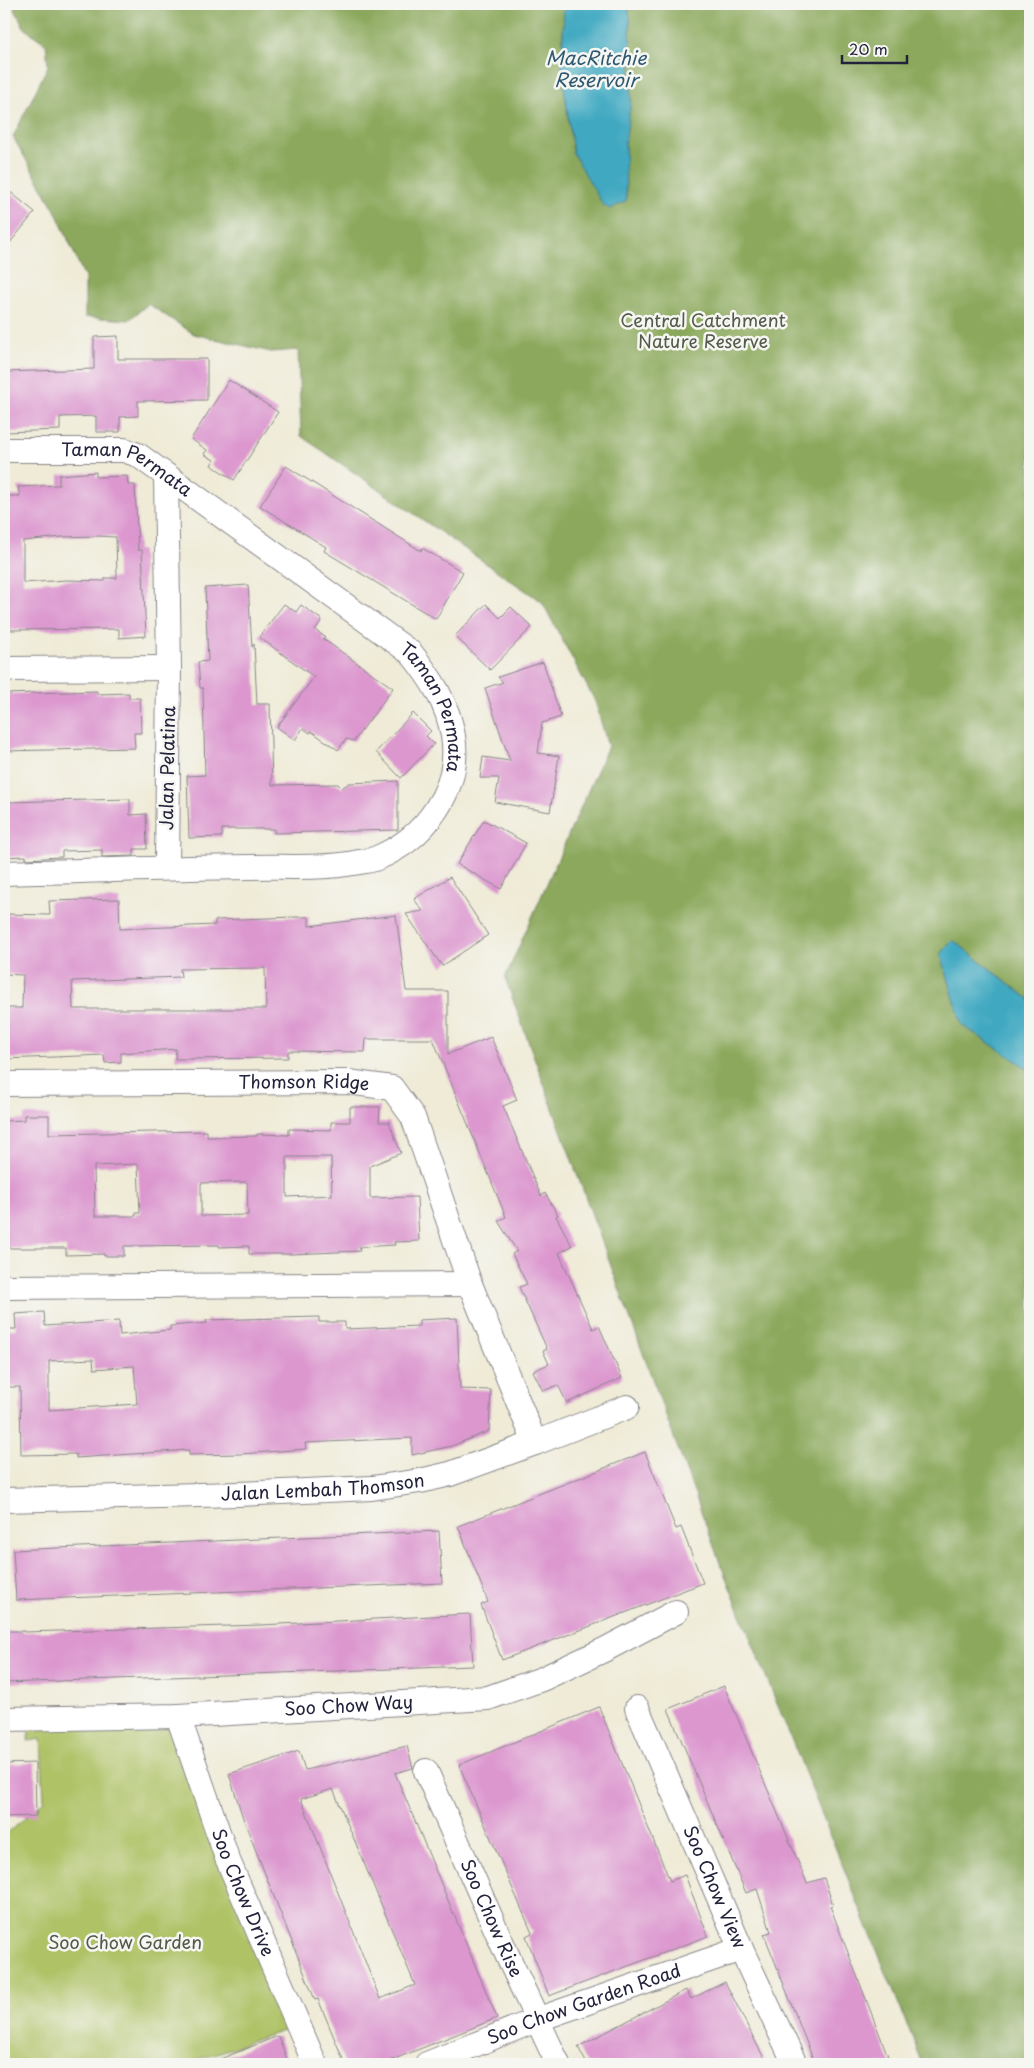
<svg xmlns="http://www.w3.org/2000/svg" width="1034" height="2068" viewBox="0 0 1034 2068" font-family="'Playpen Sans',sans-serif">
<rect width="100%" height="100%" fill="#f6f6f2"/>
<filter id="ink" filterUnits="userSpaceOnUse"><feTurbulence type="fractalNoise" baseFrequency=".02" numOctaves="2"/><feDisplacementMap in="SourceGraphic" scale="10" xChannelSelector="R" yChannelSelector="G"/><feConvolveMatrix kernelMatrix="1 2 1 2 8 2 1 2 1" color-interpolation-filters="sRGB"/></filter>
<filter id="wash" filterUnits="userSpaceOnUse"><feTurbulence type="fractalNoise" baseFrequency=".0096" numOctaves="4" result="noise"/><feDisplacementMap in="SourceGraphic" scale="20" xChannelSelector="R" yChannelSelector="G"/><feGaussianBlur stdDeviation="1.12" result="paint"/><feColorMatrix in="noise" values="0 0 0 0 0 0 0 0 0 0 0 0 0 0 0 0 0 1.4 0 .05"/><feComposite in="paint" operator="in"/></filter>
<g filter="url(#wash)">
<rect width="100%" height="100%" fill="#efebd7"/>
<!-- green -->
<path fill="#afc266" stroke="#687250" d="M176,1715L295,2027L184,2064H7L4,2061V1836L44,1801L41,1739L28,1741L32,1719Z"/>
<!-- forest -->
<path fill="#8ba85b" stroke="#56654b" d="M12,4H564L562,71L573,153L626,200L625,143L631,100L630,19L628,4H1030V1000L953,940L941,954L962,1025L1030,1070V2064H923L720,1563L505,978L608,746L595,701L542,602L301,436L298,350L271,352L194,334L148,304L129,320L85,317V278L55,210L13,137L48,66L46,44L25,29Z"/>
<!-- water -->
<g fill="#41a9c1" stroke="#32667e">
<path d="M564,4H628L630,19L631,100L625,143L626,201L610,209L603,205L573,153L562,71Z"/>
<path d="M953,940L1030,1000V1070L962,1025L941,954Z"/>
</g>
<g id="blocks">
<!-- building -->
<g fill="#dc97cf" fill-rule="evenodd">
<path d="M4,187L35,212L4,250Z"/>
<path d="M118,336V359H207V400L138,401V416L120,417V432H96V416L60,417V430L4,432V372L94,369V337Z"/>
<path d="M229,380L278,412L234,480L211,465L214,460L204,454L207,450L191,439Z"/>
<path d="M286,466L421,551L422,548L463,572L436,619L324,551L326,547L260,506Z"/>
<path d="M96,472V477L127,476L128,485H135L138,550H142L146,636L119,638V629L4,630V496H20L18,487L59,485V475ZM98,536L116,537L117,578H105V581L67,580L23,583V541L62,537Z"/>
<path d="M248,585L252,647L254,644L257,704H270L272,785L338,784L342,788L349,783L398,781V830L274,833V829H222V837L189,838L187,776L205,775L203,688H200L198,662L208,661L205,588Z"/>
<path d="M284,604L296,612L301,605L322,620L315,630L325,637L323,639L393,688L354,741L346,739L338,750L311,731L310,733L303,728L295,740L277,727L314,677L259,637Z"/>
<path d="M486,604L500,618L511,607L532,627L490,670L455,636Z"/>
<path d="M543,662L561,717L542,723L538,753L559,756L550,812L495,802L499,778H480L483,757L510,761L485,688L503,682L498,677Z"/>
<path d="M97,691V694L129,693V698H140L141,733H134L135,748L4,751V694Z"/>
<path d="M413,713L431,731L426,736L434,744L401,778L376,752Z"/>
<path d="M130,799V815L146,814L147,849H134V856L102,857V850L62,851V857L26,859V856L4,857V802Z"/>
<path d="M484,820L526,843L501,889L457,864Z"/>
<path d="M450,877L488,935L442,966L406,914L423,911L414,899Z"/>
<path d="M119,899L120,929L215,925V920L294,917H309V926L396,915L406,991H448V1054L491,1037L517,1100L503,1106L541,1196L545,1193L558,1215L556,1216L572,1246L559,1253L593,1329L599,1326L622,1378L567,1403L558,1385L543,1391L533,1371L549,1364L543,1351L547,1349L519,1287L527,1284L512,1254L517,1251L498,1221L506,1217L433,1039H366L365,1052L288,1051V1058L175,1059L176,1049L121,1053V1062L105,1063L104,1055L4,1059V1008H22L23,975L4,974V914L50,915L49,901ZM265,968L266,1009H73L72,981L181,977L180,969Z"/>
<path d="M350,1107H380L379,1122H389L401,1153L370,1166V1198L417,1197L419,1241L394,1242L395,1245L359,1247L360,1251L291,1254H249V1246L219,1247V1245L124,1246V1256H104V1254L66,1255V1248H4V1121L24,1120V1115H49V1134L207,1131V1137L257,1136V1134L289,1135V1129L331,1130V1122H350ZM287,1157H331L332,1195L287,1197ZM138,1164L140,1213H136V1216H95L94,1166ZM247,1182L248,1215L201,1216V1183Z"/>
<path d="M44,1312L45,1326L119,1321L120,1335L170,1330V1326L207,1323L206,1320L319,1317V1322H345V1329L419,1326V1320L457,1318L460,1389L491,1390L489,1431L452,1446L412,1455V1438L305,1443L306,1449L241,1454L189,1455V1450L76,1458V1454L21,1455L20,1387H4V1329H16L15,1314ZM93,1359L94,1369L134,1366L137,1404L49,1410V1361Z"/>
<path d="M645,1452L676,1529L681,1527L703,1583L502,1660L481,1605L488,1602L458,1526Z"/>
<path d="M439,1531L442,1583L16,1600L13,1550Z"/>
<path d="M470,1614L473,1666L4,1683V1631H24V1632L261,1625Z"/>
<path d="M724,1686L807,1883L824,1878L833,1905L830,1906L891,2064H815L764,1934L771,1932L757,1889L746,1893L668,1709Z"/>
<path d="M599,1707L670,1881L685,1875L708,1936L549,1996L526,1936L532,1933L459,1765Z"/>
<path d="M407,1746L413,1768L395,1773L497,2018L382,2064H345L318,1999L315,2000L243,1818L229,1774L299,1751L305,1770ZM333,1789L415,1985L380,1999L301,1799Z"/>
<path d="M35,1763L36,1816L4,1817V1764Z"/>
<path d="M725,1982L767,2064H587L578,2047L686,1990L691,1999Z"/>
<path d="M278,2036L289,2064H210V2063Z"/>
</g>
</g>
</g>
<g filter="url(#ink)">
<use href="#blocks" fill-opacity="0" stroke="#888689" stroke-width="1"/>
<g fill="none" stroke-linecap="round" stroke-linejoin="round">
<defs>
<g id="minor">
<path id="s1" d="M4,450H124L138,455L411,653C431,678 448,704 453,736C462,789 424,839 377,858C370,861 362,861 354,863C319,869 285,866 249,867C167,868 86,871 4,873"/>
<path d="M166,475L169,668L167,868"/>
<path d="M4,669L169,668"/>
<path id="s2" d="M4,1084L348,1082L392,1088L413,1117L470,1284L535,1443"/>
<path d="M4,1287L470,1284"/>
<path id="s3" d="M4,1500L238,1494L372,1488L420,1481L450,1474L535,1443L627,1407"/>
<path id="s4" d="M637,1708L741,1949L795,2064"/>
<path id="s5" d="M178,1716L227,1858L315,2064"/>
<path id="s6" d="M4,1719L178,1716L488,1698L542,1679L606,1649L676,1612"/>
<path id="s7" d="M426,1771L509,1959L558,2064"/>
<path id="s8" d="M427,2064L536,2020L741,1949"/>
</g>
</defs>
<!-- minor casing -->
<use href="#minor" stroke="#888689" stroke-width="26"/>
<!-- minor -->
<use href="#minor" stroke="#fff" stroke-width="24"/>
</g>
</g>
<g text-anchor="middle" stroke-width="5" stroke-linejoin="round" paint-order="stroke">
<!-- park labels -->
<g font-size="18" fill="#535a4a" stroke="#f6f6f2">
<text x="703" y="327">Central Catchment<tspan x="703" dy="21">Nature Reserve</tspan></text>
<text x="125" y="1949">Soo Chow Garden</text>
</g>
<!-- street labels -->
<g font-size="18" fill="#22223b" stroke="#f6f6f2">
<text dy="6" stroke="none"><textPath href="#s1" startOffset="128">Taman Permata</textPath></text>
<text dy="6" stroke="none"><textPath href="#s1" startOffset="532">Taman Permata</textPath></text>
<text transform="translate(168 768) rotate(-89)" y="6">Jalan Pelatina</text>
<text dy="6" stroke="none"><textPath href="#s2" startOffset="300">Thomson Ridge</textPath></text>
<text dy="6" stroke="none"><textPath href="#s3" startOffset="319">Jalan Lembah Thomson</textPath></text>
<text dy="6" stroke="none"><textPath href="#s6" startOffset="345">Soo Chow Way</textPath></text>
<text dy="6" stroke="none"><textPath href="#s4" startOffset="195">Soo Chow View</textPath></text>
<text dy="6" stroke="none"><textPath href="#s5" startOffset="188">Soo Chow Drive</textPath></text>
<text dy="6" stroke="none"><textPath href="#s7" startOffset="161">Soo Chow Rise</textPath></text>
<text dy="6" stroke="none"><textPath href="#s8" startOffset="168">Soo Chow Garden Road</textPath></text>
</g>
<!-- water labels -->
<g font-size="19" font-style="italic" fill="#2e5871" stroke="#f6f6f2">
<text x="596" y="65">MacRitchie<tspan x="596" dy="22">Reservoir</tspan></text>
</g>
</g>
<!-- margin -->
<rect width="1034" height="2068" fill="none" stroke="#f6f6f2" stroke-width="20"/>
<!-- scale -->
<path d="M842 55v8h65v-8" fill="none" stroke="#22223b" stroke-width="2.5"/>
<text x="849" y="55" font-size="15" fill="#22223b" stroke="#f6f6f2" stroke-width="4" paint-order="stroke">20 m</text>
</svg>
